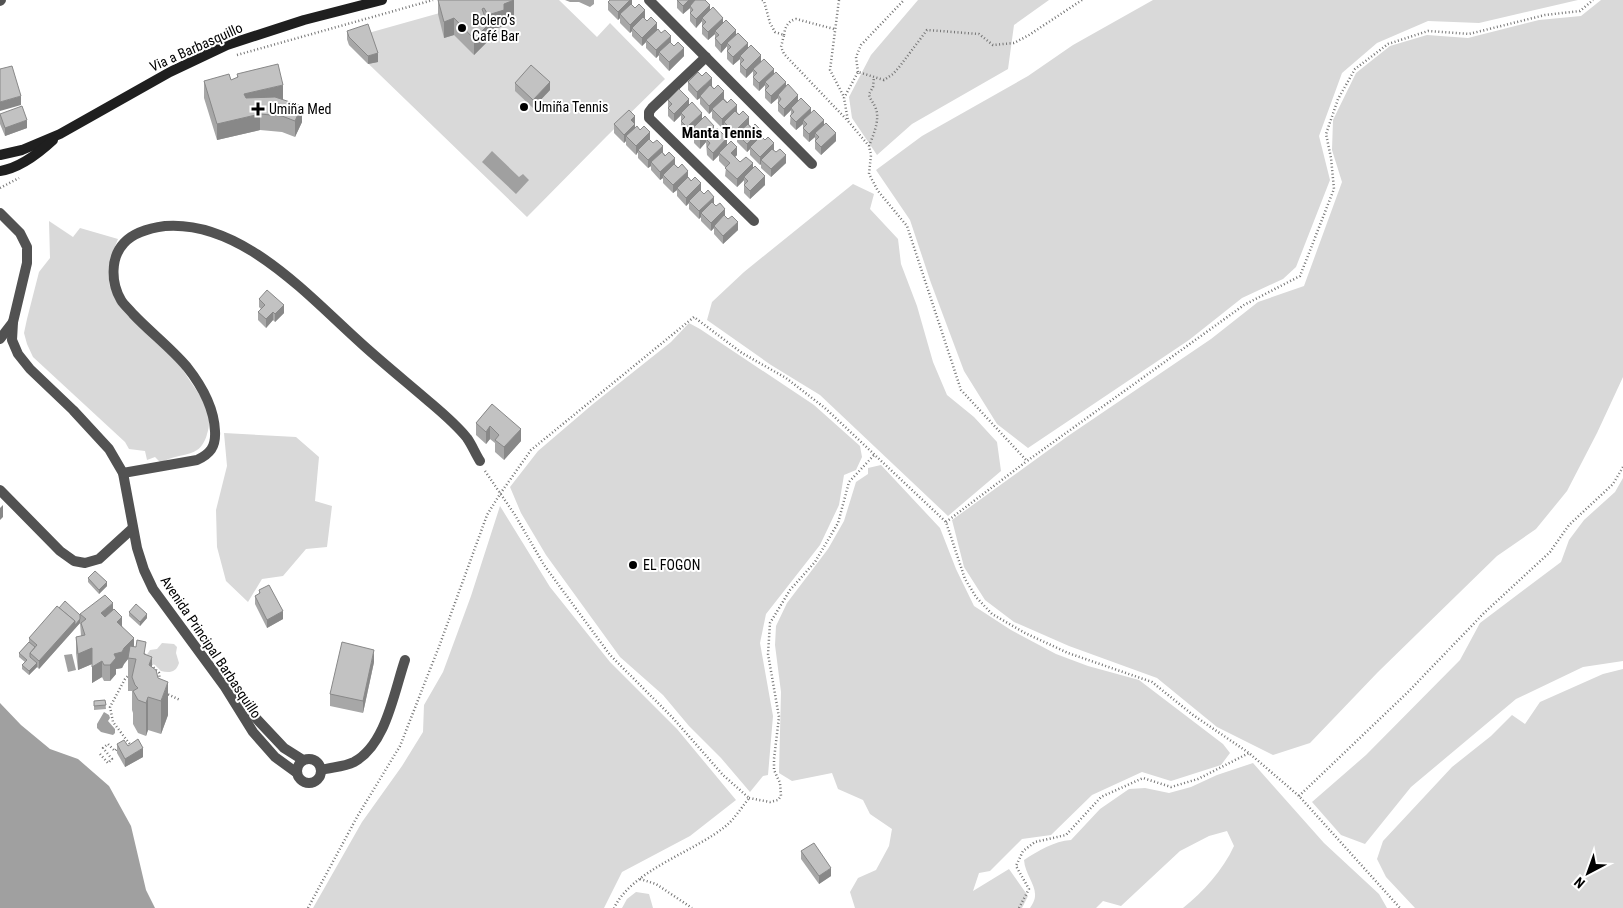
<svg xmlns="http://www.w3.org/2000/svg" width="1623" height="908" viewBox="0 0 1623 908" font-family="'Roboto Condensed',sans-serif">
<rect width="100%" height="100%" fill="#fff"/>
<!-- green -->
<g fill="#d9d9d9">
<path d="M486,0H559L597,37L610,23L665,79L607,136L527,217L349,45L347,39Z"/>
<path d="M918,0H1049L1014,25L1008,69L912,124L877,155L852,118L849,97L871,55Z"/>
<path d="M1153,0H1578L1479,23L1428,21L1377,43L1342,73L1319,136L1330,180L1296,267L1283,279L1242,298L1189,340L1028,448L997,424L964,371L931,283L910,220L876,170L922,136L1028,76L1073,45Z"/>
<path d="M1601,0H1623V377L1597,433L1567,491L1536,529L1497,556L1378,672L1310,743L1273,755L1217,727L1157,678L1069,646L1014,622L985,600L964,567L952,520L1068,436L1211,339L1258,302L1304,286L1342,182L1332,150L1333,120L1356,73L1390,46L1427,35L1468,38L1539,20L1581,16Z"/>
<path d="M853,184L874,194L870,209L898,239L901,264L917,306L933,362L947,395L974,417L997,442L1001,471L948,516L820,395L771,365L707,320L712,302L744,272Z"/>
<path d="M49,221L73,237L80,228L118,239L112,254L108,271L110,287L118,304L182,368C193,389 216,408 207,434C206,439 202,447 197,450C189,456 172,455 161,463L155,457L147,460L145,451L129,449L125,442L33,357L27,344L24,333L27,319L39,272L50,258Z"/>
<path d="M689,323L700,329L814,405L860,446L862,457L856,470L844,475L839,505L820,545L766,614L760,643L773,716L768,775L763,776L750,792L721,758L689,726L663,695L620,657L546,555L521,513L510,487L538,451L593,404L671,342Z"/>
<path d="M224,433L296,437L319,457L315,501L332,506L327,547L306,549L283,576L262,579L248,602L226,581L217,547L216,510L227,466Z"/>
<path d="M881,465L940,528L956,569L974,606L1011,630L1056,654L1088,666L1139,680L1223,744L1230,753L1221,765L1171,781L1142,772L1092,795L1051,835L1022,839L990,871L979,873L973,891L1009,869L1028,896L1022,908H855L850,892L858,878L876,870L889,846L892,829L870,814L863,800L838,789L832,773L792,781L779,773L781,692L775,645L776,626L787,603L828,549L844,521L856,482L868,474V468Z"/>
<path d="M1623,478V661L1583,667L1516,699L1411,787L1365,844L1341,835L1312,802L1366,755L1460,660L1480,623L1561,562L1569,540L1584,520L1615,492Z"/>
<path d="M500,506L550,587L610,662L677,729L736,800L690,836L622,872L604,908H313L362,822L402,766L423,732L424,705L443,672L471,596Z"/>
<path d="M162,643L174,644L177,647L176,653L179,663C176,673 169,673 161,671L155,665L149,663L146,656L150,650L157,649Z"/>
<path d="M1623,669V908H1415L1386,877L1377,859L1383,841L1452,767L1491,736L1512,715L1525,724L1540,702L1603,674Z"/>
<path d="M1253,763L1324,843L1379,894L1387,908H1183C1203,892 1223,870 1234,846L1227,831L1209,836L1180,851L1121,906L1103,901L1096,908H1030C1032,905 1035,900 1035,896C1036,885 1025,874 1024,860C1038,851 1054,841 1071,840L1100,809L1129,789L1145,788L1169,793L1191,787L1217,775Z"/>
<path d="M636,892L649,894L653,908H622L627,899Z"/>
</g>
<!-- water -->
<g fill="#a0a0a0">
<path d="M565,0H594V4L590,7L579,2H570Z"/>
<path d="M492,151L519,177L523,174L529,180L516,194L482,162Z"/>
<path d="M72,654L76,670L68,672L64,655Z"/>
<path d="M0,703L21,725L50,749L78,759L109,786L131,826L146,890L155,908H0Z"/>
<path d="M104,712L109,715L110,718L108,721L115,729V733L113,735L101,732L97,728V724Z"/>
</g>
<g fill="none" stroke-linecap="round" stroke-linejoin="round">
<!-- path -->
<g stroke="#747474" stroke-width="2.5" stroke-dasharray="1 2.5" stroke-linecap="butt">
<path d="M762,0L764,1L770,23L775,32L784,35L781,47L784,54L847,120"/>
<path d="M839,0L830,70L844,97"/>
<path d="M1082,0L1029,35L1014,43L993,45L979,34L927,30L900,66L893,74L884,80L858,72L844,98L848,121L869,146L871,155L869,174L878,191L907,226L961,390L1027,461L1244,305L1300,276L1334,189L1331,158L1326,134L1338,99L1355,69L1388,44L1428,31L1469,34L1545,15L1580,11L1593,0"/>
<path d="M784,35C785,27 788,21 796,19L834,29"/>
<path d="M237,55L433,0"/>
<path d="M858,72L856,57L861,45L904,0"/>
<path d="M869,146C873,136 880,120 876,109C874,103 870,100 869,94L873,87L874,77"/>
<path d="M0,188L19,178"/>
<path d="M485,471L515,515L544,565L610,655L672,717L723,775L749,798C742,807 735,818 727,825C695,852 633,869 614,908"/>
<path d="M946,522L1027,461"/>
<path d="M151,665L159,673L160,681"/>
<path d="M130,674L125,679L110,707L113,722L132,747"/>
<path d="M165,693L180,700"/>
<path d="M100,754L108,763L112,759L103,748L108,744L115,751L119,747"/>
<path d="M1299,796L1408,692L1484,613L1550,552L1569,525L1613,484L1623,467"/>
<path d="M749,798L770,802L778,800L781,796L780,783L774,770V759L779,717L768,654L770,623L790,590L815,562L838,523L849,482L875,454"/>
<path d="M640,879L656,884L692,908"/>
<path d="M308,908L357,817L400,746L440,644L487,515L500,494L531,450L694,317L742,353L786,378L825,408L946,522L965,579L976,597L992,614L1025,633L1068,653L1152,682L1193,715L1249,753L1299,796L1400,908"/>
<path d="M1019,908L1029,889L1016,866L1023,851L1035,842L1066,835L1101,797L1143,778L1171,787L1198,779L1249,753"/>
</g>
<!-- street -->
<g stroke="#525252" stroke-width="10">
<path d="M649,0L812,164"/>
<path d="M0,1L1,0"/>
<path d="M706,57L652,108L649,112V118L754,221"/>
<path d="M0,213L20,233L27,247V263L13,322L12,340L18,354L30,369L73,410L109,449L123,473L137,548L144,570L153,589L225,687L253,732L275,757L297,773"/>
<path d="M0,339L13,322"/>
<path d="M123,473L197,460C210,454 216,447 215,431C214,407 202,386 187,367C171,348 150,332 133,314C129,309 124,305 121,300C111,283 110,258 124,243C134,232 150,228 165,226C243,220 310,298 363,345C383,363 405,381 426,399C440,411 455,423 467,438C472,445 475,453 480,461"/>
<path d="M0,490L60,551L74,561L85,563L99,559L133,528"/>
<path d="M235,696L284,748L303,760"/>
<circle cx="309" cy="771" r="12"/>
<path d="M321,770C332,767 344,767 354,762C386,745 394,692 405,660"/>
</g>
<!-- secondary -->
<g stroke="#1f1f1f" stroke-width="10">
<path d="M0,155L22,150L60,134L170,72L227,45L304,20L382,0"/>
<path d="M0,171C20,168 39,153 53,140"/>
</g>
</g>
<!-- wall -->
<g fill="#a7a7a7">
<path d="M438,0H514V16L504,20V26L488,31V41L474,55L454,35L444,38L438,14Z"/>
<path d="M632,0V5L645,19L671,43L684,56L669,71L659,60V55L656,58L646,48V42L642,46L632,36V31L630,33L620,23V18L618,20L608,10V2Z"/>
<path d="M677,0L710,10L774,74L798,101L824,124L836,141L821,155L815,149V137L809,142L803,136V124L796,130L790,124L791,110L784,117L778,111V98L771,104L765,98V85L759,91L753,85V71L746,78L740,72V59L733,65L727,59V46L721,53L715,46V34L708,40L702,34V21L696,28L690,21V8L683,14L677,8Z"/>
<path d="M347,31L378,62L368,64L349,45L347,39Z"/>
<path d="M237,74L283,100L302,122L295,137L282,132L260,130L217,140L204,98V81L231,80L237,78Z"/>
<path d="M688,82L712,86L786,163L771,177L761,168V164L760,165L750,155V149L747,152L737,142V137L734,140L724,130V126L722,128L712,118V111L709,114L700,104V98L697,100L688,90Z"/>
<path d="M515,83L550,90L533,108L515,91Z"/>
<path d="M668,100L689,105L727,144L737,155L735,157L740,162L753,168L765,185L750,199L744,193V180L737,187L725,176L726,168L719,161V155L713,161L707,155L706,142L700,149L694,143V129L687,135L681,129V115L674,122L668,116Z"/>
<path d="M0,114L27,128L5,136L0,124Z"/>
<path d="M635,116V127L650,140L688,177L738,230L723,244L714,234V228L711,231L701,221V217L699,219L689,209V203L686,206L677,196V190L673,193L663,183V178L660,180L651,170V166L648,168L638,158V152L636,155L626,145V141L624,143L614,133V124Z"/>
<path d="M259,299L284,313L275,322L273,320L266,328L258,320V312L261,309L259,307Z"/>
<path d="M492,404L521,441L504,460L495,452V443L490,439L486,444L476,435V423Z"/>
<path d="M88,578L107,586L99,594L88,582Z"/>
<path d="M259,590L283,619L267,628L255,604V596L259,594Z"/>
<path d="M59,608L80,615L113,609L122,626L134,647L146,654L152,667L168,715L161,734L148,730L146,736L138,733L133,724V713L132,710V691H128V659L124,664L122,668L116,669V674L110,681H104L102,677L92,683V664L78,670L76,653V637L81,636L80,623L39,669L37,667L29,675L22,669V665L25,662L19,657V653L29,642V638Z"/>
<path d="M129,612L147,618L140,626L129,616Z"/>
<path d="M374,662L363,713L330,706V694Z"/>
<path d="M105,700L106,709L94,710V701Z"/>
<path d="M117,744L128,746L143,757L125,767L117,753Z"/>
<path d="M801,851L831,876L819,884L801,859Z"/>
</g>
<!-- shaded-wall -->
<g fill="#888">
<path d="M514,0V16L504,20V26L488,31V41L474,55V39L488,25V15L504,4Z"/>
<path d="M630,0H632V6L620,14V18L618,20V12Z"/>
<path d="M689,0H697L690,6V8L683,14V6Z"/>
<path d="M710,5V13L702,18V21L696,28V19Z"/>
<path d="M645,10V19L632,28V31L630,33V25Z"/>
<path d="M454,18V35L444,38V22Z"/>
<path d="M723,18V26L715,31V34L708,40V32Z"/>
<path d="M657,23V32L646,40V42L642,46V38Z"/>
<path d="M736,30V39L727,43V46L721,53V45Z"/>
<path d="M671,36V44L659,52V55L656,58V50Z"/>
<path d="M748,43V51L740,56V59L733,65V57Z"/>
<path d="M684,48V56L669,71V62Z"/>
<path d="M378,53V62L368,64V56Z"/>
<path d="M761,55V64L753,69V71L746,78V70Z"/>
<path d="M774,69V77L765,82V85L759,91V83Z"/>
<path d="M712,78V86L700,96V98L697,100V92Z"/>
<path d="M550,82V90L533,108V100Z"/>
<path d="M786,82V90L778,95V98L771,104V96Z"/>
<path d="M283,85V101L244,111V94Z"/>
<path d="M724,91V100L712,109V111L709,114V106Z"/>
<path d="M798,95V103L791,108V110L784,117V109Z"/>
<path d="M21,96V105L0,111V102Z"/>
<path d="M689,99V108L681,113V115L674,122V114Z"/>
<path d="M737,105V114L724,122V126L722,128V119Z"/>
<path d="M302,106V122L295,137V121Z"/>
<path d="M811,108V116L803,120V124L796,130V122Z"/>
<path d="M702,113V121L694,127V129L687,135V127Z"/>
<path d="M260,114V130L217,140V124Z"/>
<path d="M635,116V132L626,136V141L624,143V135L631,120Z"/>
<path d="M749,117V126L737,134V137L734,140V132Z"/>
<path d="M27,120V128L5,136V128Z"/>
<path d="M824,120V128L815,133V137L809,142V134Z"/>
<path d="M714,126V135L706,139V142L700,149V140Z"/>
<path d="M761,130V138L750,147V149L747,152V144Z"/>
<path d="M650,132V140L638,150V152L636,155V146Z"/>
<path d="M836,133V141L821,155V147Z"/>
<path d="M727,138V147L719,153V155L713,161V153Z"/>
<path d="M774,143V151L761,160V164L760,165V157Z"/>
<path d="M663,146V154L651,162V166L648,168V160Z"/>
<path d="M737,147V155L731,161V153Z"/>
<path d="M786,155V163L771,177V169Z"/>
<path d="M675,158V166L663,175V178L660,180V172Z"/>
<path d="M753,163V172L744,177V180L737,187V179Z"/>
<path d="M688,171V179L677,188V190L673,193V185Z"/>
<path d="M765,176V185L750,199V191Z"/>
<path d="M701,183V192L689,201V203L686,206V198Z"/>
<path d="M714,197V205L701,213V217L699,219V211Z"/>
<path d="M725,209V217L714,226V228L711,231V223Z"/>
<path d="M738,222V230L723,244V236Z"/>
<path d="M284,305V313L275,322V314Z"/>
<path d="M273,312V320L266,328V319Z"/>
<path d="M490,426V439L486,444V432Z"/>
<path d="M521,429V441L504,460V447Z"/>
<path d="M3,505V517L0,520V508Z"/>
<path d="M107,582V586L99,594V590Z"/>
<path d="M113,603V619L101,629V613Z"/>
<path d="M283,611V619L267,628V620Z"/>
<path d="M147,614V618L140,626V622Z"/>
<path d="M122,617V633L117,622Z"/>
<path d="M80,619V623L39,669V661L75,621Z"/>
<path d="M134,638V654L128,658V659L124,664L122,668L116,669V674L110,681V665L114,654L124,648Z"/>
<path d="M92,648V664L78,670V654Z"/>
<path d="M374,650V662L363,713V701Z"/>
<path d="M152,657V690L149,698V665Z"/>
<path d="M102,661V677L92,683V667Z"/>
<path d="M37,663V667L29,675V671Z"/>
<path d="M168,682V715L161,734V701Z"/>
<path d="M148,697V730L146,736V703Z"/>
<path d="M143,748V757L125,767V759Z"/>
<path d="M831,868V876L819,884V876Z"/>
</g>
<!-- building -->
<g fill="#c2c2c2" stroke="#888">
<path d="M438,0H514L504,4V10L488,15L484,8L482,9L488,25L474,39L454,18L444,22Z"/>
<path d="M610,0H630L618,12L608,2Z"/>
<path d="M677,0H689L683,6Z"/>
<path d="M695,0H705L710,5L696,19L690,13L693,10L690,6Z"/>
<path d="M631,4L635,8L639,4L645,10L630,25L620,14Z"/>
<path d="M713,7L723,18L708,32L702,26L706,22L702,18Z"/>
<path d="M643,17L647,21L651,17L657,23L642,38L632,28Z"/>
<path d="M726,20L736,30L721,45L715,38L719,35L715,31Z"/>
<path d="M368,24L378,53L368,56L349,37L347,31Z"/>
<path d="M658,29L661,33L665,30L671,36L656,50L646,40Z"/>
<path d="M738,33L748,43L733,57L727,51L731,47L727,43Z"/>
<path d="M670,42L674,46L678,42L684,48L669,62L659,52Z"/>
<path d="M751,45L761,55L746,70L740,64L744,60L740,56Z"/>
<path d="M764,59L774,69L759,83L753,77L757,73L753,69Z"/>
<path d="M278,64L283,85L244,94L246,98L275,97L302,106L295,121L282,116L260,114L217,124L204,81L229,74L231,80L238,77L237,74Z"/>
<path d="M531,65L550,82L533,100L515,83Z"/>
<path d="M12,66L21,96L0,102V69Z"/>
<path d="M698,72L702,76L706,72L712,78L697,92L688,82Z"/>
<path d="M776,72L786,82L771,96L765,90L769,86L765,82Z"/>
<path d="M788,84L798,95L784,109L778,103L781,99L778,95Z"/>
<path d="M710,85L714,89L718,85L724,91L709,106L700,96Z"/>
<path d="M679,89L689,99L674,114L668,108L672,104L668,100Z"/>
<path d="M801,98L811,108L796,122L790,116L794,112L791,108Z"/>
<path d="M723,99L727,103L731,99L737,105L722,119L712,109Z"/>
<path d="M692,102L702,113L687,127L681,121L685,117L681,113Z"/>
<path d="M22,106L27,120L5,128L0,114Z"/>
<path d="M629,110L635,116L631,120L635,124L624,135L614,124Z"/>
<path d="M814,110L824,120L809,134L803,128L807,124L803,120Z"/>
<path d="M735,111L739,115L743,111L749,117L734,132L724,122Z"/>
<path d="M705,116L714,126L700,140L694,134L698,131L694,127Z"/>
<path d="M826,123L836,133L821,147L815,141L819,137L815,133Z"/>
<path d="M748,124L751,128L755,124L761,130L747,144L737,134Z"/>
<path d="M637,126L640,130L644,126L650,132L636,146L626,136Z"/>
<path d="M717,128L727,138L713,153L707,147L710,143L706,139Z"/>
<path d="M761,136L765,140L768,137L774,143L760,157L750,147Z"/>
<path d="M649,139L653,143L657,140L663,146L648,160L638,150Z"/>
<path d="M731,141L737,147L731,153L740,162L746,157L753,163L737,179L725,168L730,163L719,153Z"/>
<path d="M772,149L776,152L780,149L786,155L771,169L761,160Z"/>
<path d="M662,152L665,156L669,152L675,158L660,172L651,162Z"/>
<path d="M674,164L678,168L682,164L688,171L673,185L663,175Z"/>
<path d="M755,166L765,176L750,191L744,185L748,181L744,177Z"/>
<path d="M688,177L691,181L695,177L701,183L686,198L677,188Z"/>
<path d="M700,190L704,194L708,190L714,197L699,211L689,201Z"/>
<path d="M712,202L716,206L720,203L725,209L711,223L701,213Z"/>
<path d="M724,215L728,219L732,216L738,222L723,236L714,226Z"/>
<path d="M267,290L284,305L275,314L273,312L266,319L258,312L265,305L259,299Z"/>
<path d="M492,404L521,429L504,447L495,440L499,435L490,426L486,432L476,423Z"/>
<path d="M95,571L107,582L99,590L88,578Z"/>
<path d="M269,585L283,611L267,620L255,596L260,593L259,590Z"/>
<path d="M105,595L113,603L101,613L105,617L114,609L122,617L117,622L134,638L124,648L122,652L114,654L116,658L110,665H104L102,661L92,667V648L78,654L76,637L85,635L81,623L86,619L80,614Z"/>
<path d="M65,601L80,615V619L75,625V621L59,608Z"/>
<path d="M136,604L147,614L140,622L129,612Z"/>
<path d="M57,606L75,621L39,661L30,653L37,645L29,638Z"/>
<path d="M137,640L146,642L144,654L152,657L149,665L156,670L158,678L168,682L161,701L148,697L146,703L138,700L133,691L138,688L135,685L132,677L136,659L128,658L130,646L136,647Z"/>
<path d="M29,642L35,647L30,653V657L37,663L29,671L22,665L27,660L19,653Z"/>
<path d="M342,642L374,650L363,701L330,694Z"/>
<path d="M105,700L106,705L94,706V701Z"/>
<path d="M138,739L143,748L125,759L117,744L124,740L128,746Z"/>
<path d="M814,843L831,868L819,876L801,851Z"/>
</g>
<!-- markers -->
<g fill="#000" stroke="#fff" stroke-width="2">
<circle cx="462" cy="28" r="5"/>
<circle cx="524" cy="107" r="5"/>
<path d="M255.5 101.5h5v5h5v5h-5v5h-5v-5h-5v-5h5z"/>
<circle cx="633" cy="565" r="5"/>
</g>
<g text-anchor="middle" stroke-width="4" stroke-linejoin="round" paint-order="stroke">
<!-- poi labels -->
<g font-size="14" fill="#000" stroke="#fff" text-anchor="start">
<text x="472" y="25">Bolero’s<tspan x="472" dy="16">Café Bar</tspan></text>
<text x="534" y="112">Umiña Tennis</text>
<text x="269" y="114">Umiña Med</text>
<text x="643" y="570">EL FOGON</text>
</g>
<!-- street labels -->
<g font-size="14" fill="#000" stroke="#fff">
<text transform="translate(196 47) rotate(-24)" y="5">Via a Barbasquillo</text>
<text transform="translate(211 647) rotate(56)" y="5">Avenida Principal Barbasquillo</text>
</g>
<!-- neighbourhood labels -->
<g font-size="15" font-weight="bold" fill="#000" stroke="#fff">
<text x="722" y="138">Manta Tennis</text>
</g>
</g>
<!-- north arrow -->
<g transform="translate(1588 873) rotate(221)" stroke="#ffffff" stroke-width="4" paint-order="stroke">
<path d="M0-4L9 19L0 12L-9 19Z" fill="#000000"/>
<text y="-8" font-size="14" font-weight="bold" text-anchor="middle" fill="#000000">N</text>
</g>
</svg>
